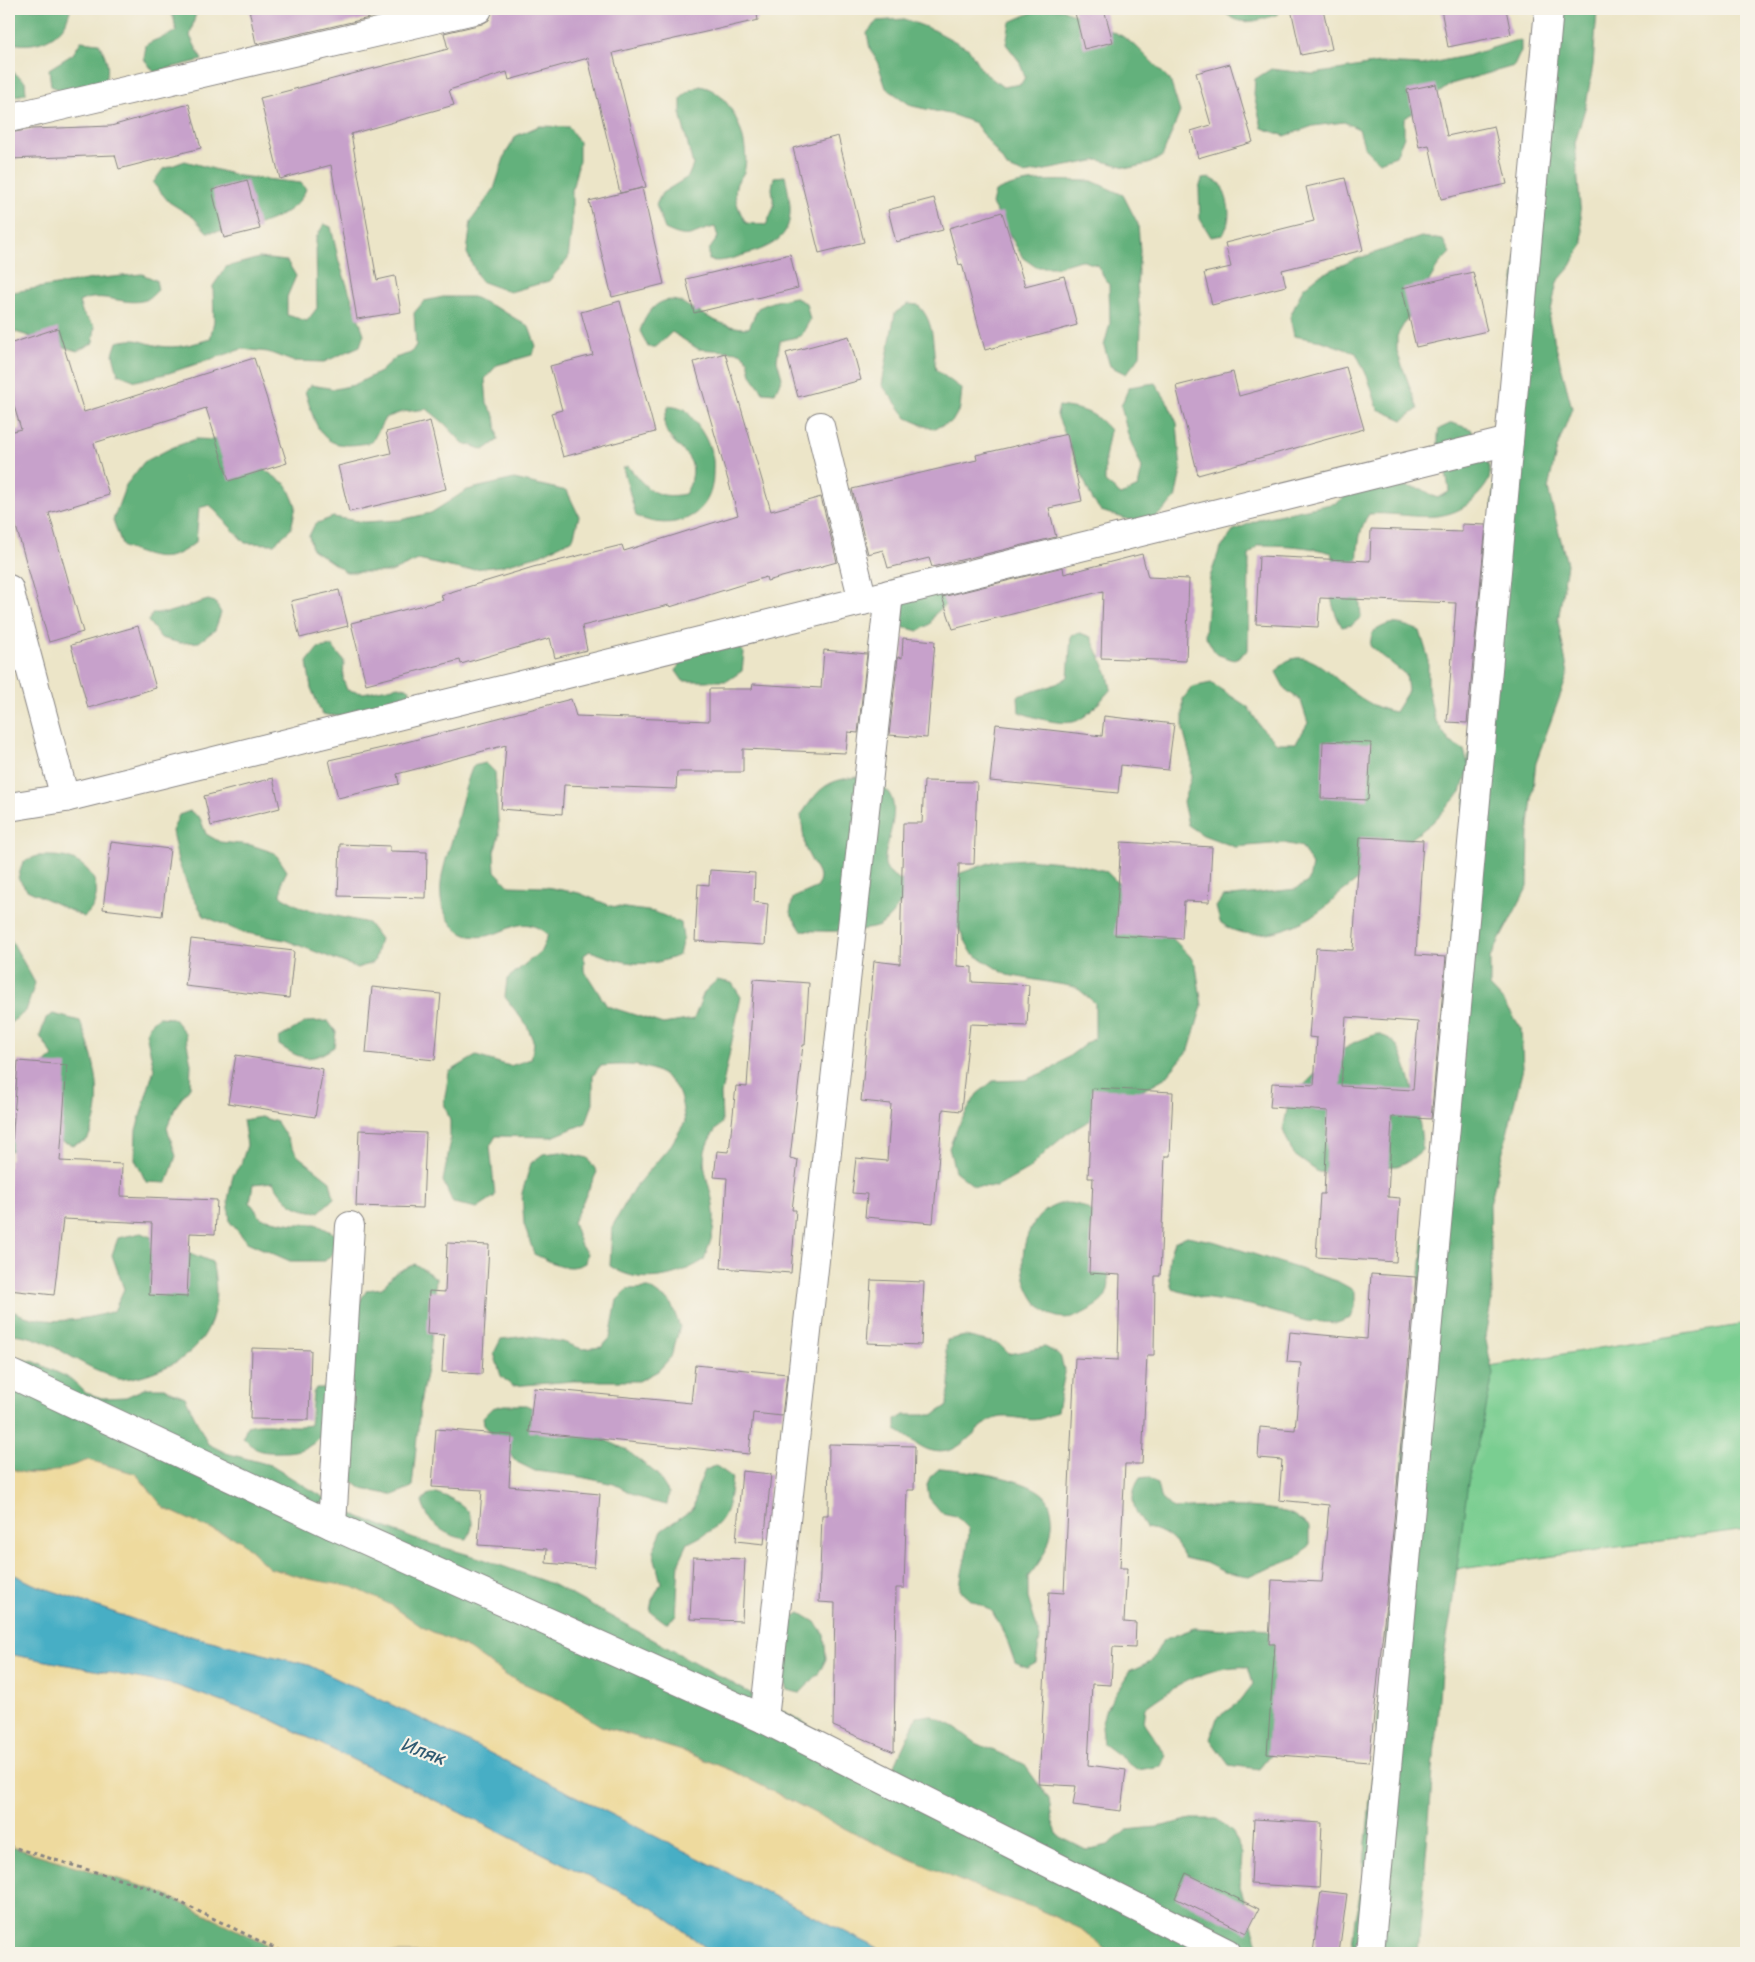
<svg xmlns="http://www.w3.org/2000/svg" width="1755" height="1962" viewBox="0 0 1755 1962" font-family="'Balsamiq Sans',sans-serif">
<rect width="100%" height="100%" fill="#f7f3e8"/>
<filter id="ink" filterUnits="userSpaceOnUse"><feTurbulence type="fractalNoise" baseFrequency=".02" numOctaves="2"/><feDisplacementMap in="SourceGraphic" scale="10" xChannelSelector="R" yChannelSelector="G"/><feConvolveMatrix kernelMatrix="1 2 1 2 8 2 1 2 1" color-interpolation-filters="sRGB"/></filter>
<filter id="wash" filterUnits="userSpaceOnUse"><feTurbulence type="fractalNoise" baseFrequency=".0096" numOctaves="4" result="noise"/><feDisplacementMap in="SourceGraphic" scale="20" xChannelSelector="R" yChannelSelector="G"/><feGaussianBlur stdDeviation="1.12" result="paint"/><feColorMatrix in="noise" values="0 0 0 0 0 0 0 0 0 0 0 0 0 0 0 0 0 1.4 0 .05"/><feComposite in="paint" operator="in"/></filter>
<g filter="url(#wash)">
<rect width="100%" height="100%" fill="#ece5c8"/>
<!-- green -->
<path fill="#7ace91" stroke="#4e7866" d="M1746,1324V1529L1405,1577L1423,1377Z"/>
<!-- forest -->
<g fill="#63b17b" stroke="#426a5b">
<path d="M9,9H71C68,14 67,23 63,27C51,43 27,48 9,42Z"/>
<path d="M169,9H197L190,36L202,60L154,72L144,59L146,45C156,38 166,38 176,31L174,19Z"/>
<path d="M1040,9H1062L1122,36L1137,47L1170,80L1180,112L1162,157L1148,164L1129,168L1099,160L1024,174L1008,168L975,123L953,115L912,106L886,88L877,61L870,49L867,33L877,21L904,19L934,30L969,49L982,71L1003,87L1021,84L1025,77L1019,61L1006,44L1010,22Z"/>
<path d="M1221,9H1279L1278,14C1255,22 1239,28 1221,9Z"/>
<path d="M1540,9H1597V11L1593,65L1586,105L1575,143L1583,243L1571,266L1557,282L1549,320L1572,408L1557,448L1548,489L1567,564L1558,621L1568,674L1536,762L1529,825L1528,886L1490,958V987L1504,1002L1521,1028L1523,1068L1490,1204L1492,1297L1485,1336L1493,1374L1482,1428L1469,1475L1451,1614L1441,1673L1418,1953H1351L1355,1919L1362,1885L1468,769L1461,792L1433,822L1337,896C1316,921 1265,943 1233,930C1228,928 1224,925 1220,922L1216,907L1223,897L1296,889L1309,881L1312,865L1302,847L1284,843L1235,847L1203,835L1188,825L1183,802L1191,778V760L1183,730V699L1192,687L1211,683L1248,707L1260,726L1277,743H1296L1308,723L1301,701L1285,689L1276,672C1279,669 1283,663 1287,661C1311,648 1333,678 1350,690C1364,701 1378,709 1395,712L1408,691L1406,675L1370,646L1372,633C1391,619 1399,623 1420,631L1428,657V688L1434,718L1449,741L1464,750L1468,764Z"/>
<path d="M81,41L99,43C106,56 112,71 103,84L63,91L51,86L49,69L73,54Z"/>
<path d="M1514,41H1521V51L1514,66L1451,84L1404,119V136L1396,156L1379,162L1365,149L1359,129L1344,122L1313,126L1285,136L1262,128L1254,95L1255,79L1271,69L1314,74L1379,63L1422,65L1470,55Z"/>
<path d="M9,69L25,81L26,94L9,97Z"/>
<path d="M700,86C705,87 711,89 715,92C736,105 751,149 744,172C742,177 737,181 736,186C733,199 740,212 746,223L766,225L774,207L772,188L774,177L785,176C795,220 794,241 747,254C733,258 723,263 709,260V250L718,237L715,227C690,232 692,242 665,229L656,205L662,193L688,177L693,165L681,117V98L689,91Z"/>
<path d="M539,126L569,127L579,142V161L572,190V224L568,259L549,281L510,292L480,281L467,253L471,221L494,189L505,155L516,136Z"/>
<path d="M185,161L239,176L301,183L306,189C295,221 238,232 207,232L193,217L169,202L153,183L163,169Z"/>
<path d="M1210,178L1221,184C1229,203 1233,216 1223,235L1211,237L1200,219L1199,189L1202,179Z"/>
<path d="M1092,181L1123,195L1138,224L1140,251L1137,286L1141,325L1140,356L1126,374L1110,366L1104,346L1110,323L1109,285L1097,265L1080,260L1057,267H1036L1023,258L992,204L995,192C1024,177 1060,181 1092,181Z"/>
<path d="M324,224L331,227L339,262L364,334L360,346L324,362L292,361L268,352L242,349L169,373L136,381L118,374L113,354L117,342C138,337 140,342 159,346C177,349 193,344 210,339L214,321L213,286L226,267L259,258L287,261L296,276L287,297V315L307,321L317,308L316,238Z"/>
<path d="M1421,237L1443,240L1450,253L1439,264L1397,336V352L1418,409L1403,420L1378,409L1368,378L1356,353L1322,341L1294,336L1290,317L1303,288L1318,276L1351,261Z"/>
<path d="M142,274L156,280L158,290C155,293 150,298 146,300C123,307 103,290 79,302L83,314L95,326L93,343L77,351L9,330V295L13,292L93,279Z"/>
<path d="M443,297H473L503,311L529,327L536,346L532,355L497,365L485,379L487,403L495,416L498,440L484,450L463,443L444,423L427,409L402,412L385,418L372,442C321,453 318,433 305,391L311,385L335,389L354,385L380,372L395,358L411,353L416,345L414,313L424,301Z"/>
<path d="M794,297L806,303L810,320L801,336L780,341L777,360L782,378L775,393L763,392L751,375L748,360L740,352L698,349L672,332L656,347H648L640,331C645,315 657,296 677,301C682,302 687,306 691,308C710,318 727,329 749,328L758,308L772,302Z"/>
<path d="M908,304L918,305C936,323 932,346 936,370L962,389L960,408L952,422L932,429L907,418L882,385L895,313Z"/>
<path d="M1155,383L1167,401L1177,423L1181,471L1175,499L1156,517L1136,522L1101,511L1092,499L1057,415L1059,406C1085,410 1093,411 1110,430L1105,458V482L1121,495L1138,487L1142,468L1128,435L1121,406L1129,387Z"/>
<path d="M669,406L685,409C697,424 707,436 712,455C714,461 713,468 713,474C713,518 672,533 636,516L623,468L628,466C646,488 654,500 685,494C715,444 647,450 669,406Z"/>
<path d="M1452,423L1471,429C1476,439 1490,462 1490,472C1490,482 1484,488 1478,495C1446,530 1408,511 1369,514C1351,538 1359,588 1361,617L1352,625L1342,627C1335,614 1329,600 1332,585C1334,572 1336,566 1332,553C1308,546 1283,545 1258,545L1249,555L1248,650L1234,660L1216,654L1205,635L1210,577L1219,551L1234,530L1263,518L1336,503L1350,492L1372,488L1401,486L1422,489L1437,498L1449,492C1448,470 1434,451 1439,429Z"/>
<path d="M196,439L220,440L287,485L296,506L291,529L274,544L245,543L210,505L199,508L196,542C168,565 154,559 123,547L113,520L126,485L144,462L171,448Z"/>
<path d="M514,479L567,491L579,516L573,539L540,555L501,566L464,570L418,560L391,572H346L312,549L309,536L315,524L333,517L364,522L400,520L431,513L467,490Z"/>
<path d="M879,587L964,588L934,615L930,624L919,631L898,626Z"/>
<path d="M208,600L215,602L221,613L215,630L199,642L180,643L161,638L148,621L153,613H166Z"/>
<path d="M1080,633L1091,637L1108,675L1111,689C1101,700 1087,719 1073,722C1058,725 1033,717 1019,712L1018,696C1035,690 1053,688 1068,677L1071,635Z"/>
<path d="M737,644L744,653L742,671L727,681H683L676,671L682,658Z"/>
<path d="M332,646L344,661L343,679L347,690L363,693L398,686L410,689L409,699C387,713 348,720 322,714L311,688L307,662L318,648Z"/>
<path d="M486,763L495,772L499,835L494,852L495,871L509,886L546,887L579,893L611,906L655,912L681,923L683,938L679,955C645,970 624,963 590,951L584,955V970L607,1006L663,1024L694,1019L704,992L717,980L732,983L741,997L721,1094L722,1123C686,1160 716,1181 714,1222C714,1234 708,1248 704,1260C676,1278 639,1286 610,1266L612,1227L634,1188L671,1145L685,1122C683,1112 682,1096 676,1088C659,1062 626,1064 600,1066L593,1076V1103L586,1123L552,1137L496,1136L490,1146L495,1196L477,1208L453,1203L443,1181L450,1145V1121L444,1103L449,1072L476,1056L510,1066L531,1059L534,1043L527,1026L505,997L507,979L541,951L548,935C518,908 503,942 470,936C454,933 443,914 441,899C438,876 450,850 455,829C461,807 464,787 473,766Z"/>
<path d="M858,777C865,779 874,781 880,785C912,804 876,853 887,870C890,875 898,878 903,881L905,897C898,906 890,920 879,926C866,932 817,932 801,930L790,912L793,898L818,887L820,877L805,848L801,815C819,789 825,780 858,777Z"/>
<path d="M190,811L200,818L206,834L220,842L251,845L275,853L287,871L282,881L281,896L302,908L368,923L380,939L374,962L358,968L285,940L241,932L204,916L190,892L178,861L172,831L179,815Z"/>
<path d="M37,856C49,856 64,855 75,861C99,872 104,901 84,917L27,890L18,878L23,862Z"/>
<path d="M1027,859L1073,863L1106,871L1190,956L1196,966L1202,1006L1189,1050L1166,1077L1068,1133L1050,1148L1029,1169L997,1187L974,1186L955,1171L949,1148L957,1128L977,1094L993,1081L1025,1080L1052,1069L1095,1037V1003L1076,987L1007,975L972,953L940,894L955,875L995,861Z"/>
<path d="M9,936L35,983L26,1011L9,1024Z"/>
<path d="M53,1014L80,1021C95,1059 107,1102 87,1140L73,1145L58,1140L9,1151V1096L53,1056L40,1036L46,1018Z"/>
<path d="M158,1017L173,1018L185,1033L191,1064L190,1087L176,1106L167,1128L176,1156L167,1183L146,1182L135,1159L136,1130L154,1069L146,1033L150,1024Z"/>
<path d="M328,1021L336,1032L334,1047C310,1063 302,1060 279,1045V1038L306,1022Z"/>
<path d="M1376,1034C1383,1036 1392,1038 1396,1045C1409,1063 1423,1128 1422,1150L1409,1161L1397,1166L1369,1167L1345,1175L1318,1172L1293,1154L1283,1130L1289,1100L1330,1059L1353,1043Z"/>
<path d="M261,1117L277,1122L298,1156L330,1181L334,1198L319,1212C295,1210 286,1203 273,1182L253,1184L250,1202L261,1218L293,1224H316L335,1234V1251L325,1261H290L247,1242L230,1222L228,1200L233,1175L241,1164L247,1145L243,1120Z"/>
<path d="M561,1152L588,1158L597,1172L573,1222L581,1246L587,1253L585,1263C567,1273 552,1262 534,1254L524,1224L522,1193L531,1163L543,1154Z"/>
<path d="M1064,1203C1101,1203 1104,1232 1107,1262C1108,1273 1111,1285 1106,1295C1103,1302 1095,1306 1089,1310C1067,1324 1045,1319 1032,1296C1013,1264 1024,1210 1064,1203Z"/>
<path d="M141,1233L212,1262C224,1311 208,1351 161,1369C149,1374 133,1379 120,1379C114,1379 108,1374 102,1372C68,1359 47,1335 9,1334V1309C40,1327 81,1321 114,1311L124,1289L112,1255L118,1238Z"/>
<path d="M1187,1236L1216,1242L1337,1281L1355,1291V1308L1351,1318L1337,1323L1306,1321L1250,1305L1203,1298L1172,1289C1168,1272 1167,1259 1174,1242Z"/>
<path d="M415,1264L436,1278L430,1355L421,1398L412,1487L393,1495L362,1489L349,1479L353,1335L359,1302L367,1290L382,1288L395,1273Z"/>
<path d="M649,1288L671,1303L680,1327L671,1357L658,1371L639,1381H573L512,1386L501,1376L494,1353L501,1339L528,1336L563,1342L582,1349L602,1347L610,1338L617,1300L628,1289Z"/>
<path d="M965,1336L999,1344L1009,1354L1045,1347L1060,1355L1065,1373L1057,1411C1032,1427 1027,1416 1002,1417C975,1420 963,1461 929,1450C917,1446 907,1435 896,1430V1420L904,1415H933L947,1406C947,1398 949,1393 950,1386C952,1370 943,1356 947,1340Z"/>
<path d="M9,1356L35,1362L71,1379L86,1393L102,1398L126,1397L146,1388H164L185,1397L208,1444L226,1453L270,1465L350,1513L414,1539L480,1558L552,1584L879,1764L894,1767L917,1717L930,1715L953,1726L976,1743L1024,1764L1049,1799L1052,1820L1058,1836L1086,1850L1108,1845L1127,1830L1157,1827L1192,1819H1217L1233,1833L1242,1854L1240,1886L1261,1953H1109L1081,1929L1035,1908L979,1889L865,1839L735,1772L685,1752L601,1726L558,1699L507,1676L469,1649L422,1627L391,1605L269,1568L240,1540L207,1528L164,1508L136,1474L89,1460L51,1473H17L9,1467Z"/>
<path d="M316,1388H324C334,1422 324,1450 286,1452C277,1452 266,1453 258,1450C253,1448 248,1441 243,1437L247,1426C268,1420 289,1429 310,1425L313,1393Z"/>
<path d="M504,1405H526L625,1449L657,1474L669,1493L667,1505L645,1500L614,1484L576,1476L535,1471L517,1462L484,1425L483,1417L492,1408Z"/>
<path d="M716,1466L732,1477C728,1517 725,1525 688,1543L679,1562L676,1616L666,1623L650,1611L652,1600L661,1583L653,1551L662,1530L693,1509L698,1487L705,1470Z"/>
<path d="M940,1468C964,1470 1034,1478 1047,1499C1051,1506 1053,1517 1052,1525C1050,1547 1042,1560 1028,1577V1598L1040,1638L1036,1663L1027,1668L1015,1663L1006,1637L992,1611L971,1600L960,1590C961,1569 969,1550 969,1529L956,1516L942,1513L929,1498L927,1485L930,1477Z"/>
<path d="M1148,1477L1157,1484L1160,1497L1173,1509C1204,1507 1265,1503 1293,1515C1298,1518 1304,1523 1309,1526V1545L1299,1557L1249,1576L1224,1572L1206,1563L1185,1558C1176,1540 1166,1531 1146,1528C1134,1510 1127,1498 1140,1478Z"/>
<path d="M436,1493C458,1500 483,1513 467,1539C445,1536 428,1524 422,1502L427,1495Z"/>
<path d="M800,1613L815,1622L824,1634L826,1659L819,1673L800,1693L787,1690L781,1676L788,1620Z"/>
<path d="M1255,1626L1324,1656L1330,1683L1259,1769L1229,1765L1210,1739L1217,1718L1239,1702L1253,1684L1248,1667C1212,1664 1174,1686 1146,1707L1144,1723L1166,1755L1161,1766L1138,1770L1103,1744L1101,1726L1105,1711L1129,1672L1151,1662L1163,1640L1195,1628L1222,1630Z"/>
<path d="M9,1846L155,1890L284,1953H9Z"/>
</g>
<!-- sand -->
<g fill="#eeda9e" stroke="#887e6c">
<path d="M89,1460L136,1474L164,1508L207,1528L240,1540L269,1568L308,1579L353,1587L391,1605L422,1627L469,1649L507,1676L558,1699L601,1726L685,1752L735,1772L865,1839L979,1889L1035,1908L1081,1929L1109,1953H887L436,1726L308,1665L158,1628L33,1584L9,1572V1467C33,1482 64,1468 89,1460Z"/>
<path d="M9,1654L175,1685L270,1719L653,1908L713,1953H284L155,1890L9,1846Z"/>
</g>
<!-- water -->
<path fill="#46aec5" stroke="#346880" d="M9,1572L33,1584L158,1628L308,1665L436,1726L887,1953H713L653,1908L271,1719L175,1685L9,1654Z"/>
<g id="blocks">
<!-- building -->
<g fill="#c7a1cb" fill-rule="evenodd">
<path d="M249,9H368L369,18L256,44Z"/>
<path d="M493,9H756L758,20L613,53L646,187L620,193L588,58L509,80L507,72L449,90L454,105L351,134L377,280L395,276L401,312L357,319L331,165L280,179L260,98L448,49L444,33L482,24L489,20Z"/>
<path d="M1074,9H1104L1113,42L1084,49Z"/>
<path d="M1291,9H1323L1332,49L1301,55Z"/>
<path d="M1441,9H1506L1511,34L1448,47Z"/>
<path d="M1230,64L1253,142L1198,158L1191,131L1211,125L1196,73Z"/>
<path d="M1436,84L1447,136L1494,126L1507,184L1441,199L1429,145L1419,147L1407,90Z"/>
<path d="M189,104L201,148L119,169L115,155L9,159V133L32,129L111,126Z"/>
<path d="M838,136L864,242L819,253L793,148Z"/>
<path d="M1345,178L1363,250L1282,270L1286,286L1212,305L1204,273L1231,267L1225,243L1314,221L1306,187Z"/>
<path d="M247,180L260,229L224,238L212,190Z"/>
<path d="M642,188L664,284L612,297L589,201Z"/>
<path d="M934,198L943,230L896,242L888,210Z"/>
<path d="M1002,212L1025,286L1064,276L1077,325L985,350L962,264L959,265L949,228Z"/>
<path d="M790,254L798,288L694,313L686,279Z"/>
<path d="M1473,272L1487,331L1416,347L1402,288Z"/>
<path d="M620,301L655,432L563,457L551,413L562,410L550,366L593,355L581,312Z"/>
<path d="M58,328L84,412L254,358L287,463L229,481L206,408L94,443L109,495L49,513L83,632L49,642L9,502V432L21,429L9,390V344Z"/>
<path d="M849,336L861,380L798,397L786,353Z"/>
<path d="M725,353L771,511L821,497L837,562L767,581L766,577L670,607L669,605L582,626L587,650L555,658L550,638L461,664L460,660L366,684L351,623L443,600L441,595L533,567L622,545L624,551L738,515L694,362Z"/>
<path d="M1346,367L1364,429L1198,475L1176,386L1233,372L1239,396Z"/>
<path d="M430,421L446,489L349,512L338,466L391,453L386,432Z"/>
<path d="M1067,434L1082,501L1049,508L1056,537L932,567L929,558L888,568L883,550L868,554L852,489L977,460L976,455Z"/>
<path d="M1462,524L1486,525L1467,723L1447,722L1456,603L1320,598L1318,627L1256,624L1259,556L1370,561L1371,529L1462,532Z"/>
<path d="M1142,554L1148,577L1189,579L1186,661L1101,658L1103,591L953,629L942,597L1063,567L1064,574Z"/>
<path d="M339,590L348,626L300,638L291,601Z"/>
<path d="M138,626L156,688L88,708L71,645Z"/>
<path d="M903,638L935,641L927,738L889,735L898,657L902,658Z"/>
<path d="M824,650L867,654L858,733L848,732L846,753L743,749V772H677L676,789L564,785L562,814L501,809L506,745L397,774L399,784L338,798L329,760L391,746L571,699L576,716L709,721V689H752L753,684L821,688Z"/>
<path d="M1104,716L1174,724L1168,770L1121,765L1118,793L990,781L996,724L1102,736Z"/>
<path d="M1323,741L1371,743L1368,800L1321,798Z"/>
<path d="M273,778L280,808L211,826L204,796Z"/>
<path d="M924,781L977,782L974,864H959L957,966L972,967V982L1029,985L1027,1026L970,1024L961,1111L943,1109L933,1223L865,1217L867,1194L852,1193L856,1158L887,1161L891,1104L861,1101L874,961L900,964L903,823H922Z"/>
<path d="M1360,837L1423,840L1416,955L1446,957L1431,1119L1392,1117L1388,1197L1400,1198L1396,1262L1316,1257L1320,1194H1324L1328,1111L1270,1107L1272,1083L1314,1085L1317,1038L1309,1037L1316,948L1353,950ZM1346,1017L1418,1022L1413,1090L1341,1086Z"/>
<path d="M111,842L170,849L162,916L103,909Z"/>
<path d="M1121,842L1212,847L1209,902L1184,901L1182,939L1115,935Z"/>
<path d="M340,844L390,846V851L427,852L426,898L338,896Z"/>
<path d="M710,870L755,873L754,902L768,904L765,945L695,941L698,884L709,885Z"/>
<path d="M191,939L294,951L289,998L185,986Z"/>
<path d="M754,979L809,983L805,1045H803L790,1158L798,1160L792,1210H796L791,1273L721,1268L727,1178L714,1177L717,1151L729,1152L736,1086L747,1087Z"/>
<path d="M372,987L441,994L435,1060L366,1053Z"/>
<path d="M236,1055L323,1069L315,1117L228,1103Z"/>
<path d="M18,1061L67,1065L60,1161L122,1164L121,1196L217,1200L215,1234L190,1233L187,1297L149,1295L152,1223L63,1219L54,1295L9,1290V1159H11Z"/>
<path d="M1092,1088L1173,1092L1170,1156H1165L1160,1276H1155L1154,1355H1147L1142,1464H1125L1120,1568H1127L1124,1622L1136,1623L1135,1648L1113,1647L1111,1685L1092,1684L1088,1765L1126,1770L1121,1811L1073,1805L1076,1786L1039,1784L1049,1592L1064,1593L1075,1358L1118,1360L1120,1275L1089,1273L1093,1178H1088Z"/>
<path d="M359,1130L426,1133L423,1208L356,1206Z"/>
<path d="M447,1243L489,1245L482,1374L442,1372L444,1335L427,1334L429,1291L445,1292Z"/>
<path d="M1371,1274L1416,1277L1389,1575L1369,1762L1267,1754L1275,1644H1269L1272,1580L1322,1582L1329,1505L1279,1500L1282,1460L1258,1458L1260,1427L1295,1430L1301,1363L1287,1362L1290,1332L1367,1339Z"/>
<path d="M871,1280L924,1282L921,1345L867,1343Z"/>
<path d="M252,1348L311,1350L309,1420L250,1419Z"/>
<path d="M695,1365L787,1374L782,1416L753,1413L749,1454L529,1432L534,1388L691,1403Z"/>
<path d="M436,1429L512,1435L509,1486L600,1494L594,1567L546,1563L547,1549L478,1545L482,1490L432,1487Z"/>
<path d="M829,1444L915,1446L914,1490H907L904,1588H896L894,1752L833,1726L835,1603L819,1602L822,1515H828Z"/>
<path d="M742,1471L771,1474L764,1544L736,1541Z"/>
<path d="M693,1557L745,1559L742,1621L690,1619Z"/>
<path d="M1254,1819L1322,1823L1319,1888L1251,1884Z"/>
<path d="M1186,1873L1259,1909L1247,1933L1175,1898Z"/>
<path d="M1321,1891L1347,1894L1339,1953H1313Z"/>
</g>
</g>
</g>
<g filter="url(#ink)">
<use href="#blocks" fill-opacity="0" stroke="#878482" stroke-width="1"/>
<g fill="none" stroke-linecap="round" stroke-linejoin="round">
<defs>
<g id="minor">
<path d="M9,118L478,9"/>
<path d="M820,426L863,601"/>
<path d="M1509,441L1549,9"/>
<path d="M9,589L65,798L1509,441L1370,1953"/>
<path d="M889,594L764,1719L1227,1953"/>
<path d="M9,807L65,798"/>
<path d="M9,1373L332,1525L764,1719"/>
<path d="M332,1525L350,1226"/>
</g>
</defs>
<!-- minor casing -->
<use href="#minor" stroke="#878482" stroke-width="30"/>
<!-- path -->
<path stroke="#878482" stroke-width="3" stroke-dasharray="4 4" stroke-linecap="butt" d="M9,1846L155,1890L284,1953"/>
<!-- minor -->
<use href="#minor" stroke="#fff" stroke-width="28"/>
</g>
</g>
<g text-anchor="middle" stroke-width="4.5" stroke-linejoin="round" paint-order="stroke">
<!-- water labels -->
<g font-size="19" font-style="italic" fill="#305a72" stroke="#f7f3e8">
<text transform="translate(424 1751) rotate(21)" y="7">Иляк</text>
</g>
</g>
<!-- margin -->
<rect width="1755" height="1962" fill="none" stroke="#f7f3e8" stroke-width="30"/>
</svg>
